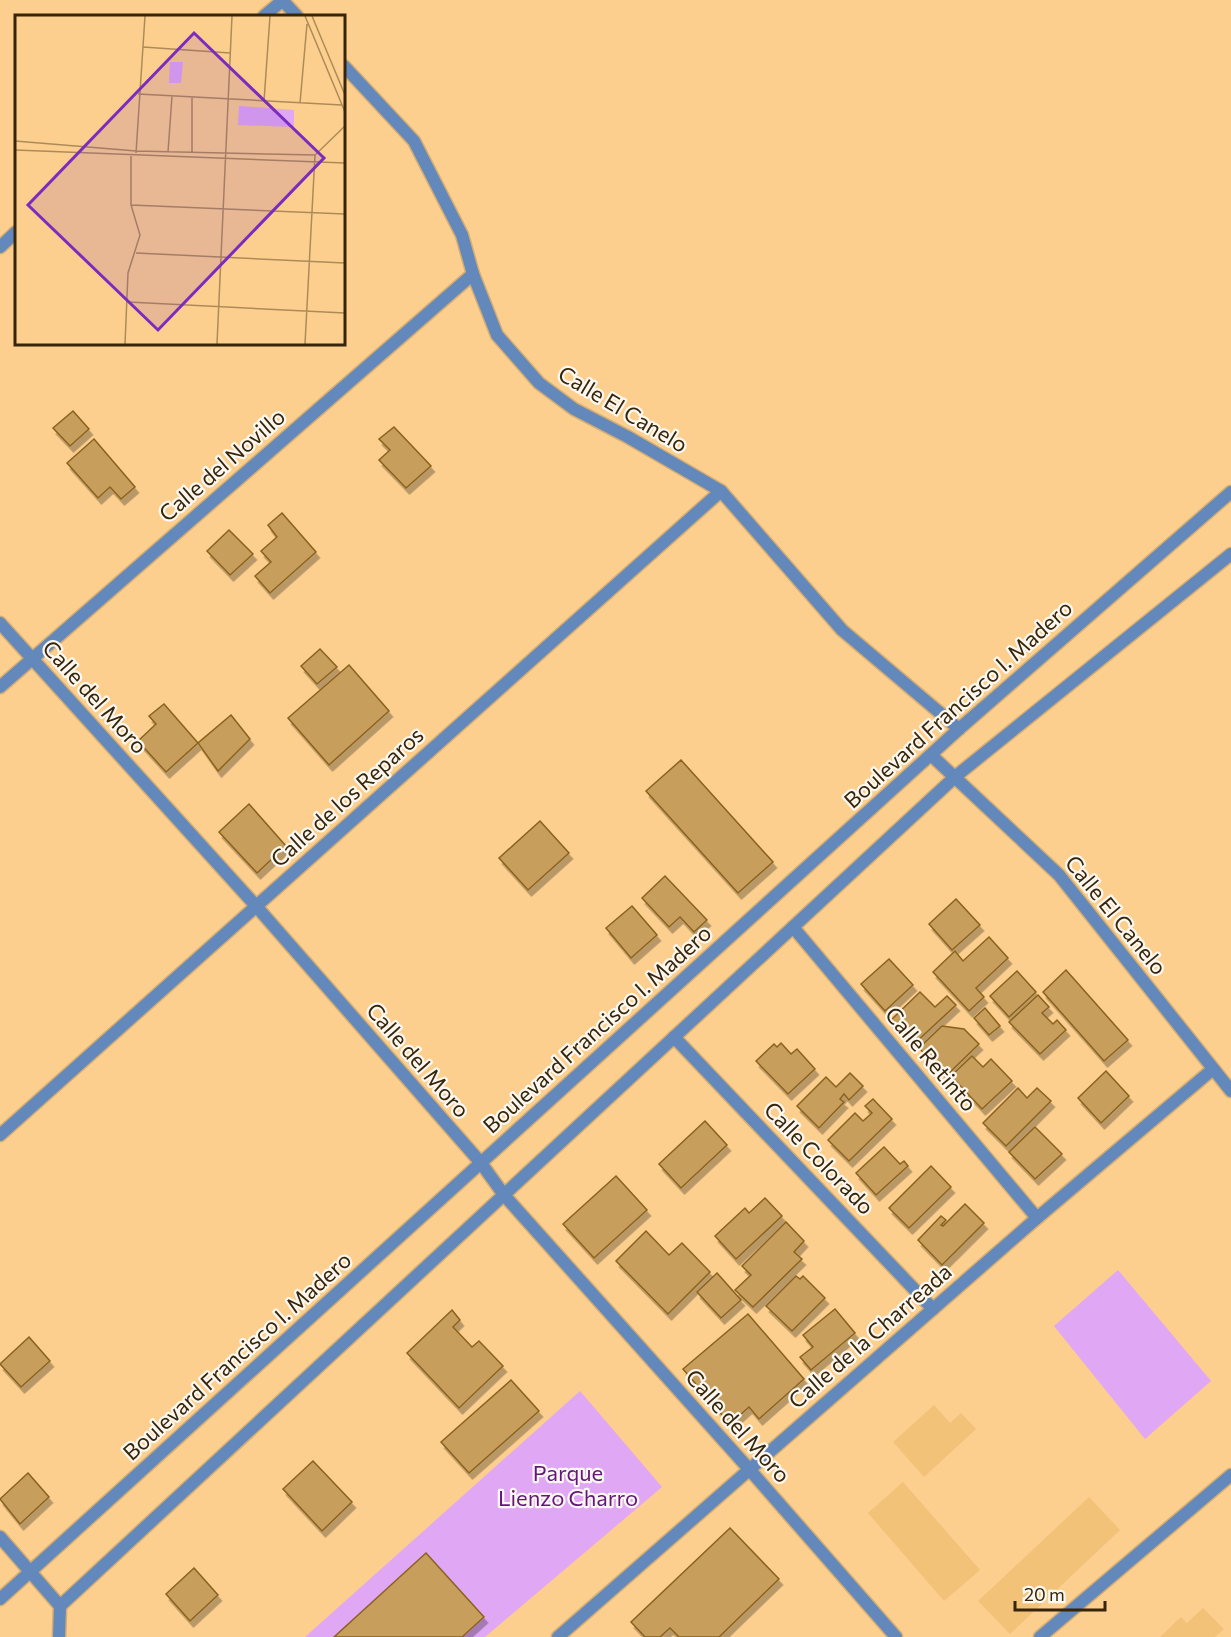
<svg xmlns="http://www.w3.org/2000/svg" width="1231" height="1637" viewBox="0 0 1231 1637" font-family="Commissioner,sans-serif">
<defs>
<filter id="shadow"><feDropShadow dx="3.5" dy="6" stdDeviation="0" flood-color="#0004"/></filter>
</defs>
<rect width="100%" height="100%" fill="#fccf8e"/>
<!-- built -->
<g fill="#f3c279">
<path d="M934,1405L950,1423L961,1413L976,1429L924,1477L893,1442Z"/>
<path d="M903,1482L980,1570L944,1601L868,1513Z"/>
<path d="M1089,1497L1120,1530L1010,1634L978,1601Z"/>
<path d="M1203,1608L1224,1629L1215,1637H1160L1181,1617L1187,1623Z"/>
</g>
<!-- green -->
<g fill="#e0a7f5">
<path d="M1118,1270L1211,1381L1145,1439L1054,1326Z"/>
<path d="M580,1391L662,1487L485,1637H305Z"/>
</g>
<!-- building -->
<g fill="#c89e5d" stroke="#8a621e" stroke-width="1.5" filter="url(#shadow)">
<path d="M73,411L89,429L70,446L53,428Z"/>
<path d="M394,427L431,466L406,488L379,460L390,450L379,439Z"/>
<path d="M94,439L135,487L121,499L110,487L98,498L67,463Z"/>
<path d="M282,513L316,552L270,593L255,576L271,562L261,551L277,537L268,525Z"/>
<path d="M229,530L253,554L230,575L207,551Z"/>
<path d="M320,649L337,667L317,684L301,666Z"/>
<path d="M349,665L389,711L329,765L288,718Z"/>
<path d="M164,704L198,743L166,772L138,741L156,724L149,716Z"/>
<path d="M231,715L250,739L218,771L198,743Z"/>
<path d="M681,760L773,862L738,893L646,791Z"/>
<path d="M249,804L286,846L257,873L219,832Z"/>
<path d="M540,821L569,853L528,890L499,858Z"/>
<path d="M665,876L707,920L694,932L680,917L669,927L642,898Z"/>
<path d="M956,899L980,925L952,950L929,924Z"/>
<path d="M632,906L657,935L631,958L606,928Z"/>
<path d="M989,937L1008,958L976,988L984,997L969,1011L933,972L955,951L963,961Z"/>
<path d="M889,959L913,985L885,1011L861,984Z"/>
<path d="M1066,970L1128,1040L1104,1061L1043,992Z"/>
<path d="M1017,971L1036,992L1009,1017L990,996Z"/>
<path d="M920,992L935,1007L947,996L956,1005L914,1044L891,1020Z"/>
<path d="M1038,995L1049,1007L1042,1013L1053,1024L1057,1020L1066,1030L1040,1054L1009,1022Z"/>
<path d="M985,1008L1000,1026L989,1035L974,1018Z"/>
<path d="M942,1026L964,1029L979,1044L946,1076L919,1048Z"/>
<path d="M781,1043L791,1054L797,1049L815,1069L788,1094L756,1061L774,1044L777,1047Z"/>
<path d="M972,1056L983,1067L991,1059L1012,1081L982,1109L951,1076Z"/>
<path d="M1106,1071L1129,1096L1101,1123L1078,1098Z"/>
<path d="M850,1073L863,1086L849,1100L844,1094L840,1099L844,1102L819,1128L797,1106L826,1077L836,1087Z"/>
<path d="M1018,1088L1027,1098L1037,1088L1051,1101L1006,1146L983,1123Z"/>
<path d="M873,1099L892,1119L849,1161L828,1140L855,1113L863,1121L872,1113L865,1106Z"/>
<path d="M705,1121L727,1145L681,1188L659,1164Z"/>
<path d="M1035,1127L1062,1154L1035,1179L1009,1152Z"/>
<path d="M884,1147L900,1164L904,1161L908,1166L876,1195L856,1173Z"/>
<path d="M931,1166L951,1187L909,1228L889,1208Z"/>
<path d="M616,1176L647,1210L594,1258L563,1224Z"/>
<path d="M765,1198L782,1216L736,1259L715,1236L745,1208L749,1213Z"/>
<path d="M965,1204L984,1223L942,1265L918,1240L941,1216L946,1220L941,1225L943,1226Z"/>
<path d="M786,1222L804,1241L794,1252L802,1259L753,1307L735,1290L751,1275L742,1266Z"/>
<path d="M646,1231L669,1255L682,1243L710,1272L668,1314L616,1261Z"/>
<path d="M717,1273L741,1300L721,1318L697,1292Z"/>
<path d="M796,1276L800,1279L803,1276L825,1298L792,1331L766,1306Z"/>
<path d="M835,1309L855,1333L811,1370L800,1357L813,1347L803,1335Z"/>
<path d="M452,1310L460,1320L453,1327L472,1347L479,1341L503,1366L459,1408L407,1353Z"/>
<path d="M748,1314L804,1379L759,1419L749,1407L730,1424L683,1369Z"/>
<path d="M29,1337L50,1361L21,1387L0,1364Z"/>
<path d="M511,1380L539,1411L469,1473L441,1442Z"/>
<path d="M313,1461L352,1502L322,1531L283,1489Z"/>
<path d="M28,1473L49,1497L20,1524L0,1499Z"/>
<path d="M730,1528L779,1579L719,1637H679L670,1628L660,1637H645L631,1622Z"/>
<path d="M426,1553L484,1617L462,1637H334Z"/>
<path d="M194,1568L218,1595L190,1621L166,1594Z"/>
</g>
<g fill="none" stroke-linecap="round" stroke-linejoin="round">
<defs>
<g id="minor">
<path d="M282,0L297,16"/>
<path d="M264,16L282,1"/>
<path d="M344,66L414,141L462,235L473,274L497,335L539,383L574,409L628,437L721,491L842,630L959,729"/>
<path d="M0,247L16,232"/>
<path d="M0,623L256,906L481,1163L504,1195L749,1469L896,1637"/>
<path d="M0,687L473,274"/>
<path d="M931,755L1059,875L1231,1091"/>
<path d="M793,927L1037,1218"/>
<path d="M674,1037L933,1309"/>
<path d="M0,1135L721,491"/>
<path d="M0,1537L60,1606L59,1637"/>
<path d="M0,1599L959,729L1231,492"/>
<path d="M60,1606L956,776L1231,554"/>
<path d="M558,1637L1037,1218L1213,1069"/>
<path d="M1040,1637L1231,1475"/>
</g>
</defs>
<!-- minor casing -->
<use href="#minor" stroke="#d4ad73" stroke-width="15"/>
<!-- minor -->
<use href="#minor" stroke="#6388bb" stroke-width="12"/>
</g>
<g text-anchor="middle" stroke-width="4.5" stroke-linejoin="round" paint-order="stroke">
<!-- street labels -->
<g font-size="22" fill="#362509" stroke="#fcf8f1">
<text transform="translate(623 409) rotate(31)" y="8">Calle El Canelo</text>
<text transform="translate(222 465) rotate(-41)" y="8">Calle del Novillo</text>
<text transform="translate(95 697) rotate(48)" y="8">Calle del Moro</text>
<text transform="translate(958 704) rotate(-42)" y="8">Boulevard Francisco I. Madero</text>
<text transform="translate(347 797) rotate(-42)" y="8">Calle de los Reparos</text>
<text transform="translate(1116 915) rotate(51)" y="8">Calle El Canelo</text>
<text transform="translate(597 1029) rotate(-42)" y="8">Boulevard Francisco I. Madero</text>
<text transform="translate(931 1059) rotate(50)" y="8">Calle Retinto</text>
<text transform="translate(418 1060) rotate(49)" y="8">Calle del Moro</text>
<text transform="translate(819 1158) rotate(46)" y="8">Calle Colorado</text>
<text transform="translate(870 1336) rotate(-41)" y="8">Calle de la Charreada</text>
<text transform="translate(237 1356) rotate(-42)" y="8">Boulevard Francisco I. Madero</text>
<text transform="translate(738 1426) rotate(48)" y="8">Calle del Moro</text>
</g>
<!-- park labels -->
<g font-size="22" fill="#64167c" stroke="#fcf8f1">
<text x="568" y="1481">Parque<tspan x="568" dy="25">Lienzo Charro</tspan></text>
</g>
</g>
<!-- overview -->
<g transform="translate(15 15)">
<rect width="330" height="330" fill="#fccf8e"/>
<path d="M155,47H168L166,68H154ZM224,91L279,95V112L223,110Z" fill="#e0a7f5"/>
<path fill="none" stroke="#ad8b59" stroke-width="1.5" d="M290,1L330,97M297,1L330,80M128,32L215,38M123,79L327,90M249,86L255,1M285,88L292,9M0,126L121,136L300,140M0,135L330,148M153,137L157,81M177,137V82M121,138L130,1M116,190L330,199M121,238L330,248M113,287L330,298M110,329L113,258L125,220L116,190V141M202,329L217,1M290,329L300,140L330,111"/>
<path fill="#7b2cbf" fill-opacity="0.15" stroke="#7b2cbf" stroke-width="3" d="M179,18L309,143L143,315L13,190Z"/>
<rect width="330" height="330" fill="none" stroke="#362509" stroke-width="3"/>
</g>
<!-- scale -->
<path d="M1015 1601v9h90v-9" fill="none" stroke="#362509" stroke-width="3"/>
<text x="1024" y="1601" font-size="18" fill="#362509" stroke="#fcf8f1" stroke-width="4.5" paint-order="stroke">20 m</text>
</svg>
